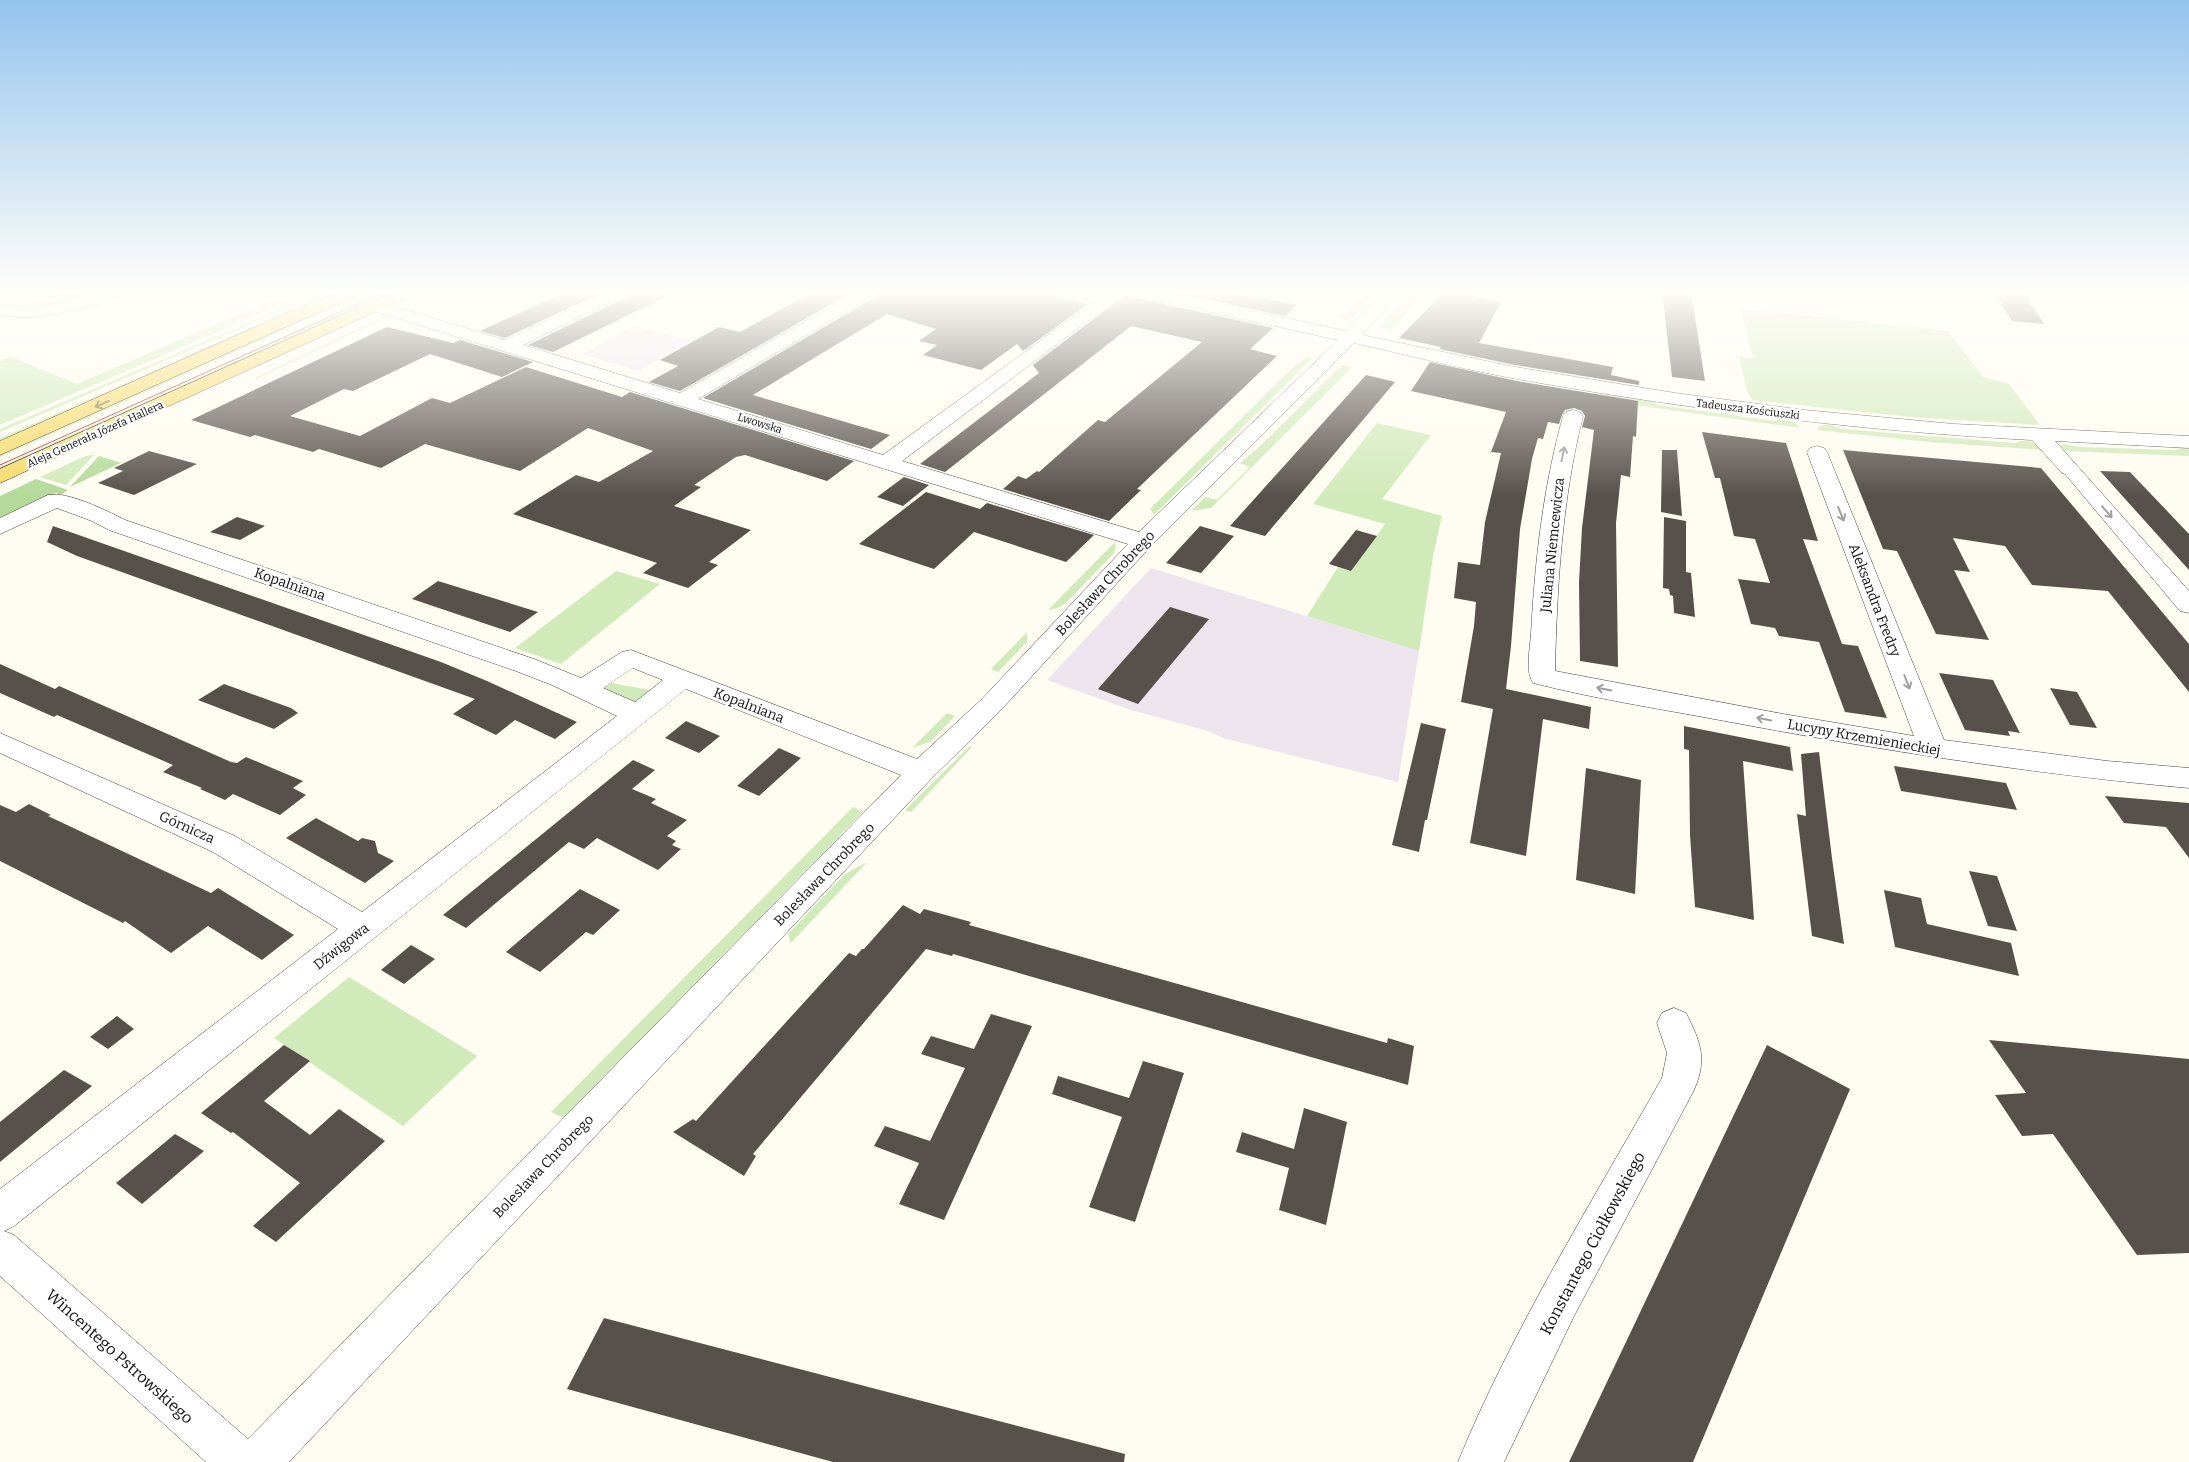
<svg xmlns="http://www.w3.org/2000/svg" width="2189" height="1462" viewBox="0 0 2189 1462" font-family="Bitter,serif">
<rect width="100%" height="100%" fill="#fffdf1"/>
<!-- industrial -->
<g fill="#ede4ed">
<path d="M634,326L691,341L638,371L582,354Z"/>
<path d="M1151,568L1419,651L1398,782L1223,738L1208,731L1131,710L1047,680Z"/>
</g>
<!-- green -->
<g fill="#d1eaba">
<path d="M64,291H94L51,306L31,303Z"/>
<path d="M1368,291H1379L1349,320L1341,318Z"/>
<path d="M1410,296L1419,298L1391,331L1379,327L1407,297Z"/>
<path d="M273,300L285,303L0,425V361L11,357L77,384Z"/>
<path d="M289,305L293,306L0,432V429Z"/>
<path d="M1740,308L1948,331L1983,377L2009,384L2040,425L1910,417L1752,400L1747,391L1739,357L1753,358Z"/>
<path d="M294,310L0,444V438Z"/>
<path d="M306,314L316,316L0,457V454L264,336Z"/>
<path d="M387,315L390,316L258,378H255Z"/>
<path d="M329,319L334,320L0,472V467Z"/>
<path d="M1307,358H1312L1154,515L1150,509L1295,365Z"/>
<path d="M1342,365L1352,367L1211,508L1191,511L1205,497L1217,500L1250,467L1240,463L1258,448Z"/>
<path d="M1601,394L1651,401L1659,405L1774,421C1784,418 1794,420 1800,428L1634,405L1589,395Z"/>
<path d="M1377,423L1431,435L1382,499L1442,516L1433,556L1419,651L1307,616L1338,567L1351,571L1385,524L1313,504Z"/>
<path d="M1828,424L1842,429L2015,443C2026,438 2036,442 2044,450L1929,442L1817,430L1818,427Z"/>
<path d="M2064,444L2079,447L2177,450L2180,447H2189V456L2063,451L2060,446Z"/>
<path d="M95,454L66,485L40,477L83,457Z"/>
<path d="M1115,542L1116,547L1113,554L1066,603L1058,608L1048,610Z"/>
<path d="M616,571L660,584L561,664L515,648Z"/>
<path d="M1027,632V642L1023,646L998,672L991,669Z"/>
<path d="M611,683L650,690V692L637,703L601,689Z"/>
<path d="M947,713L955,716L931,741L912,748Z"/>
<path d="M970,746L972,747L911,812L905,810Z"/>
<path d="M853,807L863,812L564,1118L551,1112Z"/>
<path d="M867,862L791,943L788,934L845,874Z"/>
<path d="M349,977L477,1056L403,1126L274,1038Z"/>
</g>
<!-- forest -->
<g fill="#b4da9a">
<path d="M99,456L121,463L70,487Z"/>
<path d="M36,479L68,490L61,495L56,493L0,523V496Z"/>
</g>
<!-- building -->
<g fill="#58514b">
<path d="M567,291H605L505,338L480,331Z"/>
<path d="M632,291H677L553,352L528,345L629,296Z"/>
<path d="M814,291H854L680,391L649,382L678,366L660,360L719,327L740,332Z"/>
<path d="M880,291H1032L1088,304L1023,351L1017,344L981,370L923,355L937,345L919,341L936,329L887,314L753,395L890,435L871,449L703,398L877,296Z"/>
<path d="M1169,291H1228L1297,305L1285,316Z"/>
<path d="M1445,291H1472L1469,295L1501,302L1479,343L1613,367L1611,375L1639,381V385L1515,365L1439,349L1441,347L1399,338Z"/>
<path d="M1662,291H1691L1705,381L1672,377Z"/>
<path d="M1993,291H2022L2044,324L2012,321Z"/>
<path d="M1128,293L1137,298L1273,328L1250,349L1277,356L1137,489L1141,490L1109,521L1003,489L1018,476L1026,479L1037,471L1039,472L1098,420L1105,422L1202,342L1131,326L945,472L920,464L1039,373L1033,365Z"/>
<path d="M387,327L453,343L460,340L533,362L502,377L430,354L353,391L344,389L290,416L360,436L432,398L450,403L526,367L622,397L630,392L854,461L827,481L745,455L736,457L694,485L701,487L674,506L751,530L709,562L718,565L688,588L643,573L657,563L513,514L576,475L599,482L653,451L588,428L520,471L425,444L381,468L319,449L313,452L255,435L250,437L191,420Z"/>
<path d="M1430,362L1517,381L1638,401L1636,437L1633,436L1630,477L1621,475L1616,523L1618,667L1580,661L1579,582L1582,528L1594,430L1582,427L1585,416L1582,411L1574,408L1565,410L1562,415L1559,424L1548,422L1543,439L1538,438L1532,459L1520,529L1511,646L1506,689L1591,707L1589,729L1543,719L1526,856L1470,843L1493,709L1461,702L1474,626L1476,602L1454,598L1458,562L1480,565L1485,522L1501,453L1491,452L1506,412L1411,391Z"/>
<path d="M1366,375L1395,382L1265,536L1230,526Z"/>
<path d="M1702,432L1786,443L1818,541L1803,539L1842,644L1858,646L1887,718L1845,712L1819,642L1779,636L1775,628L1751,624L1738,579L1770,583L1755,539L1734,536L1720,478H1715Z"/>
<path d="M1662,450H1677L1682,516L1661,512Z"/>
<path d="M1843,450L2041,468L2189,644V692L2108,591L2032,585L2005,546L1953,538L1970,572L1954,570L1989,640L1936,634L1897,551L1883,549Z"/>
<path d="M149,451L197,464L134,495L98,483L123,471L114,468Z"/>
<path d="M2100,471L2130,472L2189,534V570Z"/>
<path d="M904,477L929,485L903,506L877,497Z"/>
<path d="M926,492L980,509L987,503L1094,535L1066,562L974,532L934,569L859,544Z"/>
<path d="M237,517L265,526L240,540L210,532Z"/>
<path d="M1664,517L1686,521V572L1691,573L1695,617L1674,613L1673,596L1670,595L1669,589L1663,588Z"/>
<path d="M53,526L441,662L487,681L577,722L555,739L515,720L496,735L453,714L475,699L77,556L47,542Z"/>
<path d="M1200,526L1234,536L1201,573L1166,563Z"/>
<path d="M1356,530L1377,536L1351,571L1329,564Z"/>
<path d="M438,581L538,612L510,632L412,599Z"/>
<path d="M1170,607L1209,619L1138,704L1098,689Z"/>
<path d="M0,664L55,689L59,686L231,762L237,763L246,757L303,781L293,788L306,795L280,815L233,794L225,800L200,789L202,788L163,772L173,765L57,715L54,717L0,693Z"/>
<path d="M1939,673L1993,680L2020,733L2008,731L2010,736L1965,730Z"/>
<path d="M224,684L291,708L298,713L274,729L198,700Z"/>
<path d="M2050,688L2077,692L2097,728L2070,725Z"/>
<path d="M686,721L720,736L699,753L665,738Z"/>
<path d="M1421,723L1446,729L1427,820H1425L1419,852L1392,845Z"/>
<path d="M1684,726L1790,747L1793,771L1743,761L1754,920L1695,907L1690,835L1689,750L1684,749Z"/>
<path d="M779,748L801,758L759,796L737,786Z"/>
<path d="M1819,752L1832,858L1844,944L1812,936L1797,814L1806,816L1801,754Z"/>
<path d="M633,760L655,770L632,789L656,799L651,803L687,820L667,836L676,841L672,845L681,849L658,870L597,838L584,849L569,842L466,928L443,915Z"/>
<path d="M1894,766L2006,783L2017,810L1901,791Z"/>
<path d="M1586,768L1641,780L1635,894L1576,880Z"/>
<path d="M2105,796L2189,803V858L2166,827L2124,823Z"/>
<path d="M29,804L51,815L48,816L211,893L218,888L294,935L262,960L208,926L171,953L125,921L123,923L0,861V805L16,812Z"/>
<path d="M316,818L358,841L362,838L375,841L378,853L394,861L365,883L286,838Z"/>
<path d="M1969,871L1997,876L2017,931L1988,926Z"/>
<path d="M580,889L620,910L593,935L586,932L540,972L506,952Z"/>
<path d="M1884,890L1921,898L1927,924L2011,943L2019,976L1895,947Z"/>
<path d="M903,905L920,914L924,909L971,922L969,925L1387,1043L1388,1038L1414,1046L1408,1085L953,954L952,956L926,949L753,1154L756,1156L744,1176L673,1132L693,1119L696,1121L849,953L856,956L862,949H864Z"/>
<path d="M411,945L435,959L404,984L381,970Z"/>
<path d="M991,1014L1032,1026L944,1220L899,1204L919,1163L874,1146L885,1126L930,1141L965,1068L921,1054L931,1036L974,1049Z"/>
<path d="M117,1016L134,1029L108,1049L90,1037Z"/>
<path d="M1989,1040L2189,1059V1253L2137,1255L2053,1134L2022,1136L1995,1095L2026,1093Z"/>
<path d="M284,1045L310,1061L264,1101L310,1135L339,1109L385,1141L276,1242L253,1226L300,1183L233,1132L231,1133L201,1113Z"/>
<path d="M1767,1045L1850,1089L1693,1462H1569Z"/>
<path d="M1143,1061L1184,1073L1135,1222L1089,1207L1122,1117L1052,1094L1058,1076L1129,1098Z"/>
<path d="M64,1070L92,1086L0,1162V1122Z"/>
<path d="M1304,1108L1347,1122L1326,1225L1279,1210L1289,1168L1236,1152L1242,1132L1294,1149Z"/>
<path d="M175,1134L204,1151L142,1204L116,1183Z"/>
<path d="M604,1318L1125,1454L1124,1462H833L567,1389Z"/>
</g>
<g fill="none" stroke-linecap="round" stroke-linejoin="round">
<defs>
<g id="minor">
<path d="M103,291H127C119,303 47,316 31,317C21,318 10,316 0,315V305C36,310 69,302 103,291Z"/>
<path d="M609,291H630L628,294L523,345L680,393L858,291H878L876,294L698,399L883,455L1109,291H1128L902,461L1139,532L1338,340L1137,296L1131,294L1129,291H1160L1346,331L1385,291H1402L1362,335L1515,367L1675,393L1804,410L1954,424L2189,436V448L2055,441L2189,591V613L2180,611L2065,474L2062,473L2032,440C1859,431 1687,409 1517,379C1462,369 1408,355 1354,343L1151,546L1000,711L931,779L289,1462H206L0,1276V1189L338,929L213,852L0,753V733L235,836L362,912L617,716L552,685L516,671L109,530L92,521L57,508L0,534V518L48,495C68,491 107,511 125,520L534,659L581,678L622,652L631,650L917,759L982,699L1128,544L370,310L368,306L370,302L376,301L505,340ZM633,668L663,680L635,702L603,688ZM686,689L901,775L248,1439L14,1235L4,1231L14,1226Z"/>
<path d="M1573,410L1580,412L1583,416C1562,500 1557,585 1555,671L1783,714L1914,736L1807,452L1810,448L1817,446L1824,448L1827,452L1944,740L2107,761L2189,768V788C2033,774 1879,750 1725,721C1661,709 1596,699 1533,683C1525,671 1530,649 1531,634C1535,560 1543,488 1563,416L1566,412Z"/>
<path d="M1674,1008L1686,1013C1701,1043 1708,1060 1693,1092L1574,1316L1504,1462H1458C1512,1330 1592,1202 1662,1078L1667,1053L1657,1023L1662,1013Z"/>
</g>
<g id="major">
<path d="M343,291H365L363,294L303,319L0,455V441L291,311Z"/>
<path d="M395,291H416L414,294L0,483V469Z"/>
</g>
</defs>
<!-- minor casing -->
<use href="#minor" stroke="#424242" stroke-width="1"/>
<!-- major casing -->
<use href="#major" stroke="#202020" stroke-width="1"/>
<!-- minor -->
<use href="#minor" fill="#fff" fill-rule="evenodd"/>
<!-- major -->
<use href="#major" fill="#f8da68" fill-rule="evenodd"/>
<!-- tram -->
<path stroke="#bf2728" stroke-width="1" d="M0,465L387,291"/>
</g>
<!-- one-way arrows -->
<defs><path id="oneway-shaft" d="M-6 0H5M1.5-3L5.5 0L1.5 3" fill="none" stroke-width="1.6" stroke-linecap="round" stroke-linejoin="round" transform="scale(1.25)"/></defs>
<use stroke="#8f7f40" href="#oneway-shaft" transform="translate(102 404) rotate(156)"/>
<g stroke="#9f9f9f">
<use href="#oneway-shaft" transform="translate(1563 454) rotate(-78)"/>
<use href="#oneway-shaft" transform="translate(2107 512) rotate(49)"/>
<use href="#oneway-shaft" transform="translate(1841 514) rotate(68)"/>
<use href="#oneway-shaft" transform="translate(1907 682) rotate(69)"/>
<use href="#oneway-shaft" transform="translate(1604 689) rotate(-169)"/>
<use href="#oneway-shaft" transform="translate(1764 719) rotate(-169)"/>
</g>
<!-- sky -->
<linearGradient id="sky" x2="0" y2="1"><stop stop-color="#94c4ee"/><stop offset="0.59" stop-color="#fffef9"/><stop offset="1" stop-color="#fffef9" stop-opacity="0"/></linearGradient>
<rect width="2189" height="496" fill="url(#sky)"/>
<g text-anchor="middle" stroke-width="5" stroke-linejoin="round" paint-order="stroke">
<!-- far-street labels -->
<g font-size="11" fill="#0f0f0f" stroke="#fff">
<text transform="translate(1748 409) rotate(7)" y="4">Tadeusza Kościuszki</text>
<text transform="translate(760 423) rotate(17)" y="4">Lwowska</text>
<text transform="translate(95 434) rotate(-24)" y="4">Aleja Generała Józefa Hallera</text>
</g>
<!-- street labels -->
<g font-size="14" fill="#0f0f0f" stroke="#fff">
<text transform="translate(1552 545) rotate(-84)" y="5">Juliana Niemcewicza</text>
<text transform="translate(1105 583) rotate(-47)" y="5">Bolesława Chrobrego</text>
<text transform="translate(290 584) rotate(19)" y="5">Kopalniana</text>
<text transform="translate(1875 600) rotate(69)" y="5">Aleksandra Fredry</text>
<text transform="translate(749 705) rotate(21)" y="5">Kopalniana</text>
<text transform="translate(1864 737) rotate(10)" y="5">Lucyny Krzemienieckiej</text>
<text transform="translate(187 827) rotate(24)" y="5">Górnicza</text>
<text transform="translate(824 874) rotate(-46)" y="5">Bolesława Chrobrego</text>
<text transform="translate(341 946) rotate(-38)" y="5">Dźwigowa</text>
<text transform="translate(543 1166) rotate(-46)" y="5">Bolesława Chrobrego</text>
</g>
<!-- near-street labels -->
<g font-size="16" fill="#0f0f0f" stroke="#fff">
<text transform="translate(1592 1243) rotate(-62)" y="6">Konstantego Ciołkowskiego</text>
<text transform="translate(120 1356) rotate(42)" y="6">Wincentego Pstrowskiego</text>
</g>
</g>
</svg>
